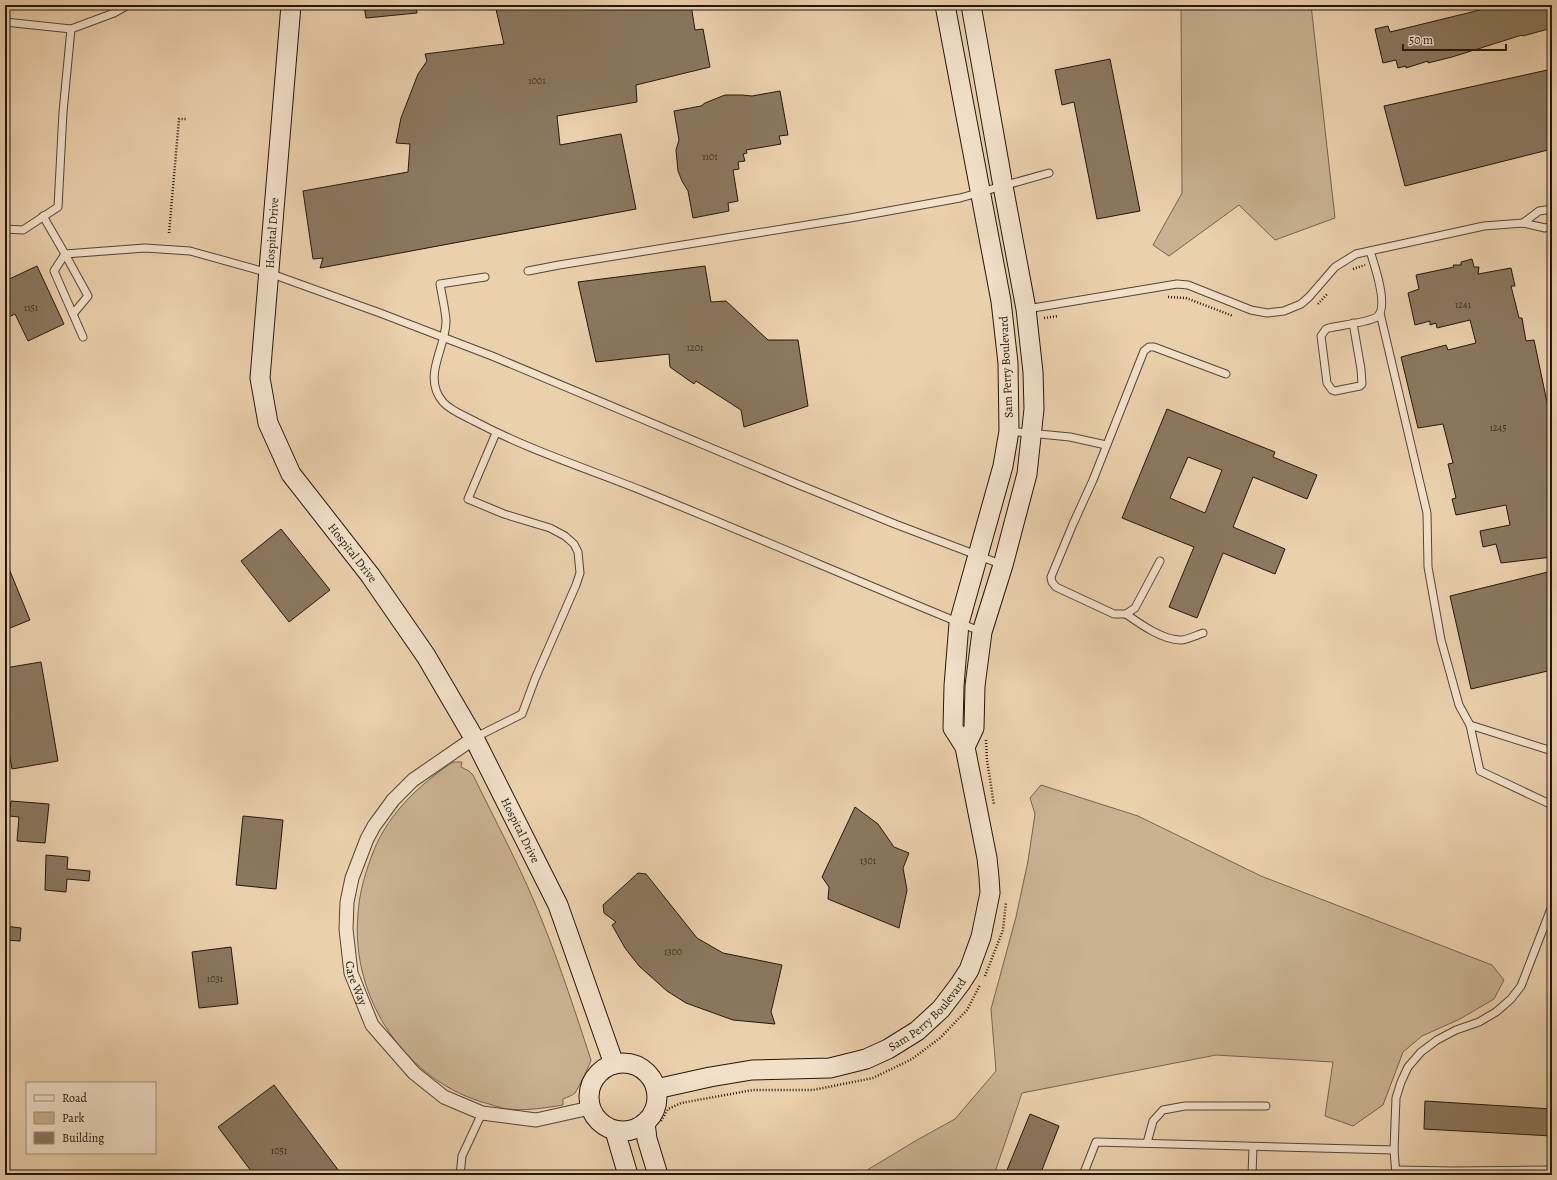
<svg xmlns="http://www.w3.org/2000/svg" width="1557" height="1180" viewBox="0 0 1557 1180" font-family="Alegreya,serif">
<rect width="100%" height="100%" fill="#ebd0ac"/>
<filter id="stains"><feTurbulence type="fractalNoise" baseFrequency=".005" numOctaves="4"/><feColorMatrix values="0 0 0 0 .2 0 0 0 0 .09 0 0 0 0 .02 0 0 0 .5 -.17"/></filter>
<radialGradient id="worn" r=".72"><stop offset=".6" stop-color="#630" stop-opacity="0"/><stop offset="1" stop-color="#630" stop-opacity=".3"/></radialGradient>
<!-- green -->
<g fill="#c9b191" stroke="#76644e">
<path d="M1181,5H1311L1335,218L1275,240L1239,205L1169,256L1153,245L1182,193Z"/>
<path d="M453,762H462L461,767L469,771L473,775C497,824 523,872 543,923C561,968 576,1014 591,1060C590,1065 577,1090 575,1093C572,1096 567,1097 563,1099V1105C544,1108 526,1111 507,1109C501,1108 495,1106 489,1104C407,1083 350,999 358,914C359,893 366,870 374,850C389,813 420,784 453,762Z"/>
<path d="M1041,785L1138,816L1261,876L1492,965L1504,980L1494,999L1460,1019L1422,1036L1403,1052L1383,1105L1353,1126L1325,1116L1333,1062L1216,1055L1022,1093L994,1175H859L917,1140L955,1119L996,1071L991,1009L1016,917L1028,861L1035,814L1030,798Z"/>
</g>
<!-- building -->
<g fill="#8b785f" stroke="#22180c" fill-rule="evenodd">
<path d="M364,5H416L417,13L366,18Z"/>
<path d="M495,5H691L695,30L703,29L710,67L636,85L637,102L557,116L560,145L621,134L636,209L320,268L323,258L313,259L303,191L408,172L410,144L396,143L401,118L418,74L427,61L425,54L504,44Z"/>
<path d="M1498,5H1552V28L1523,36L1522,35L1452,57L1428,63V61L1406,68V66L1398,68L1396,60L1383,63L1375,29L1388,26L1390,32L1484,9V7Z"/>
<path d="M1110,59L1140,211L1097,219L1074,102L1062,105L1055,70Z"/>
<path d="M1552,69V149L1405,186L1384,106Z"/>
<path d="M780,91L788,135L779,136L781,144L746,150L747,153L743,154L745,161L738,162L739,169L733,170L738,201L728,203L729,211L693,218L688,191L682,181L678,171L676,150L679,140L674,111L701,106L705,103L725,95H742L752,96Z"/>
<path d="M1472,259L1474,267H1479L1478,274L1511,268L1515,286H1511L1519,318H1522L1526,341L1534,340L1552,426V557L1501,563L1496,544L1483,547L1480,531L1510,525L1506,505L1456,515L1452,499L1456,498L1448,464L1453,463L1443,424L1418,428L1401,357L1446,345L1448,350L1476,343L1470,320L1437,328L1436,323L1430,325V321L1415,325L1408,293L1419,289L1416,275L1454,267L1453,265H1461V262Z"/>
<path d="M37,266L64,324L28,341L15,314L5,319V281Z"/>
<path d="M705,266L711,302L726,301L768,340H798L808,406L744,427L741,410L696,381L694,384L670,367L669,354L596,362L578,282Z"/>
<path d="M1167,409L1275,452L1273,457L1317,475L1307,499L1253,477L1233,527L1285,549L1275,574L1223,553L1197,618L1169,607L1194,547L1122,518ZM1188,457L1222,470L1205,513L1170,498Z"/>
<path d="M281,529L330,590L289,622L241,561Z"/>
<path d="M5,559L30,620L5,630Z"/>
<path d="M1552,571V670L1471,689L1450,596Z"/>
<path d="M41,662L58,761L12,769L5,729V668Z"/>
<path d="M11,801L49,804L45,843L17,841L19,817L9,816Z"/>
<path d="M855,807L878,824L894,847L909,853L903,868L907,890L899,928L828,899L829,887L822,877Z"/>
<path d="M243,816L283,820L276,889L236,885Z"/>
<path d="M46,855L68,857L67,869L90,871L89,881L67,879L66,892L45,890Z"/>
<path d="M638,873L646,874L697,938L723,953L782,965L771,1012L775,1024L733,1020L686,1003L667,991L639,966L625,948L612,925L616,922L604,913L603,905Z"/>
<path d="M5,926L21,928L20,941L5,940Z"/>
<path d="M231,947L238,1004L199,1008L192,952Z"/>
<path d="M274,1085L342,1175H254L218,1127Z"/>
<path d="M1425,1101L1552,1109V1136L1424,1129Z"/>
<path d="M1030,1114L1059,1126L1040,1175H1005Z"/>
</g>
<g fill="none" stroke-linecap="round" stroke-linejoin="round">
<defs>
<g id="lane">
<path d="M5,22L71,29L114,13L128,5"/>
<path d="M43,216L65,254L54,271L83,337"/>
<path d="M1523,223L1539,211L1552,209"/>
<path d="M5,229L23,230L58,207L63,112L71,29"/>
<path d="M528,271L559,265L850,218L960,198L1049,173"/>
<path d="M485,277L440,284C442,296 445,308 446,320C447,347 421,376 443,402C451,411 465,416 476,422C529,450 588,469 643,491C757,537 869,586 982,632"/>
<path d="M1027,309L1177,284L1188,285L1251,310L1267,313L1284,311L1301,304L1309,297L1335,267L1356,254L1484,226L1523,223L1545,228L1552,226"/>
<path d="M1380,313L1427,513L1428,567L1441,640L1459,705L1470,725"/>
<path d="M73,314L88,296L65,254L145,248L190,251L269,273L380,313L492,356L797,484L895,524L1003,565"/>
<path d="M1353,323L1361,369L1362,384L1360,386L1335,391L1332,390L1327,383L1321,336L1326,329L1329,328C1341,325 1364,323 1375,318C1391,311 1374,264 1370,251"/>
<path d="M1009,431L1070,437L1106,445"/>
<path d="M1160,561L1135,608L1126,614H1114L1056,587L1052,582L1051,577L1073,524L1093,480L1144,351L1149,347H1154L1226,374"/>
<path d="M1126,614C1140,624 1164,641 1182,640C1189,639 1197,635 1203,633"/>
<path d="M474,738L522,714L535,679L576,585L580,573L578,552L574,544L565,536L550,528L504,514L468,499L496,433"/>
<path d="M1552,751L1470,725L1480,771L1552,805"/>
<path d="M1147,1143L1153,1121L1163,1110L1185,1106H1266"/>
<path d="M1396,1170L1454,1171L1552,1170"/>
<path d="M460,1175L462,1156L482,1113"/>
<path d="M1083,1175L1096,1142L1394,1150"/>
<path d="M1252,1175L1253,1147"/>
<path d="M1396,1175L1394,1150L1396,1098L1401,1082L1408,1067L1421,1052L1437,1040L1456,1030L1479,1022L1496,1012L1511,999L1521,986L1552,906"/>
</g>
<g id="street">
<path id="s1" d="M474,738L413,780L393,800L374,826L367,839L352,878L347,902L346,929L351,973L372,1025L414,1073L444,1097L482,1113L536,1120L590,1108"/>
</g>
<g id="secondary">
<path id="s2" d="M291,5L260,378L268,423L291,474L370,575L426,656L474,738L558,905L614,1064"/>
<path d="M965,747L974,728L975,686L982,632L1003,565L1027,474L1034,409L1033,372L1026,309L1003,186L971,5"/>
<circle cx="623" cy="1097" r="34"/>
<path id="s3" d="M656,1089L710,1077L752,1070L830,1068L866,1059L888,1049L917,1031L941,1009L960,984L969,970L981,937L990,893L989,877L987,858L965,747L953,728L954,686L959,623L1003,466L1009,431L1008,363L1001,301L945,5"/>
<path d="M645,1123L647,1139L658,1175"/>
<path d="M615,1131L628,1175"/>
</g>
</defs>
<!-- lane casing -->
<use href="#lane" stroke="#544634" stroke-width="9"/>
<!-- street casing -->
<use href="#street" stroke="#544634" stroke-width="15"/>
<!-- secondary casing -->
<use href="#secondary" stroke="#22180c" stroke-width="21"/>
<!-- path -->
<g stroke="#22180c" stroke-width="2.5" stroke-dasharray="1 2" stroke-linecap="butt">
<path d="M169,233L179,119H186"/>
<path d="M1353,269L1365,265"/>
<path d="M1168,297L1186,298L1233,316"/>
<path d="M1318,304L1328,293"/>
<path d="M1044,318L1058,316"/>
<path d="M986,740L987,760L994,805"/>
<path d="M985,976L1003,930L1006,902"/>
<path d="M661,1121L668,1109L681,1103L753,1090H813L873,1078L912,1059L940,1038L967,1010L980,985"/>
</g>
<!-- lane -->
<use href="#lane" stroke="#f2e0c9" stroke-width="7"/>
<!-- street -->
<use href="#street" stroke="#f2e0c9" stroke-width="13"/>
<!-- secondary -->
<use href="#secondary" stroke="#f2e0c9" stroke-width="19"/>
</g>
<g text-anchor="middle" stroke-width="3.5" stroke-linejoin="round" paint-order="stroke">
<!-- number labels -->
<g font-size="10" fill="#3c3021">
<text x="537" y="84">1001</text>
<text x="710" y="160">1101</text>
<text x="1463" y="308">1241</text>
<text x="31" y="311">1151</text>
<text x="695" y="351">1201</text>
<text x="1498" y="431">1245</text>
<text x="868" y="864">1301</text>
<text x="673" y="955">1300</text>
<text x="215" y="982">1031</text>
<text x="279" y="1154">1051</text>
</g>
<!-- street labels -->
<g font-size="12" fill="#22180c" stroke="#f2e0c9">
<text transform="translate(272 233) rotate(-86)" y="4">Hospital Drive</text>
<text transform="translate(1006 367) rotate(-93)" y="4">Sam Perry Boulevard</text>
<text dy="4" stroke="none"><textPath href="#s2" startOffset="576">Hospital Drive</textPath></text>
<text dy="4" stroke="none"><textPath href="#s2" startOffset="901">Hospital Drive</textPath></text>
<text dy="4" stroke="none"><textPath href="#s1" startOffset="298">Care Way</textPath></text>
<text dy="4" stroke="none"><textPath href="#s3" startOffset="290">Sam Perry Boulevard</textPath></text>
</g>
</g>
<!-- margin -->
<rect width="1557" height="1180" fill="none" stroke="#ebd0ac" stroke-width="20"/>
<rect x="6" y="6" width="1545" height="1168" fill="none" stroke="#22180c" stroke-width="2"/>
<rect x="10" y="10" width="1537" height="1160" fill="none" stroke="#22180c"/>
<!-- legend -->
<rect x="26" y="1082" width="130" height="72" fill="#f2e0c9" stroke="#9f907d"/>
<rect x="34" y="1095" width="20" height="6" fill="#f2e0c9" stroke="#9f907d"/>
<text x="62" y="1102" font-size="12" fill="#22180c">Road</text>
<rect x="34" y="1112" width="20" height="12" fill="#c9b191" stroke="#9f907d"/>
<text x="62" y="1122" font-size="12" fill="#22180c">Park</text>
<rect x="34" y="1132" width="20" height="12" fill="#8b785f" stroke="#9f907d"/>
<text x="62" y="1142" font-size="12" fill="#22180c">Building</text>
<!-- scale -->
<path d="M1403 44v6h103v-6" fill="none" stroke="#22180c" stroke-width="2"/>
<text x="1409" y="44" font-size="12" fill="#22180c" stroke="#f2e0c9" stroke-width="3" paint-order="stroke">50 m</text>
<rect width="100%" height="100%" filter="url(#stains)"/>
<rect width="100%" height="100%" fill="url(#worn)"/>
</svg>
